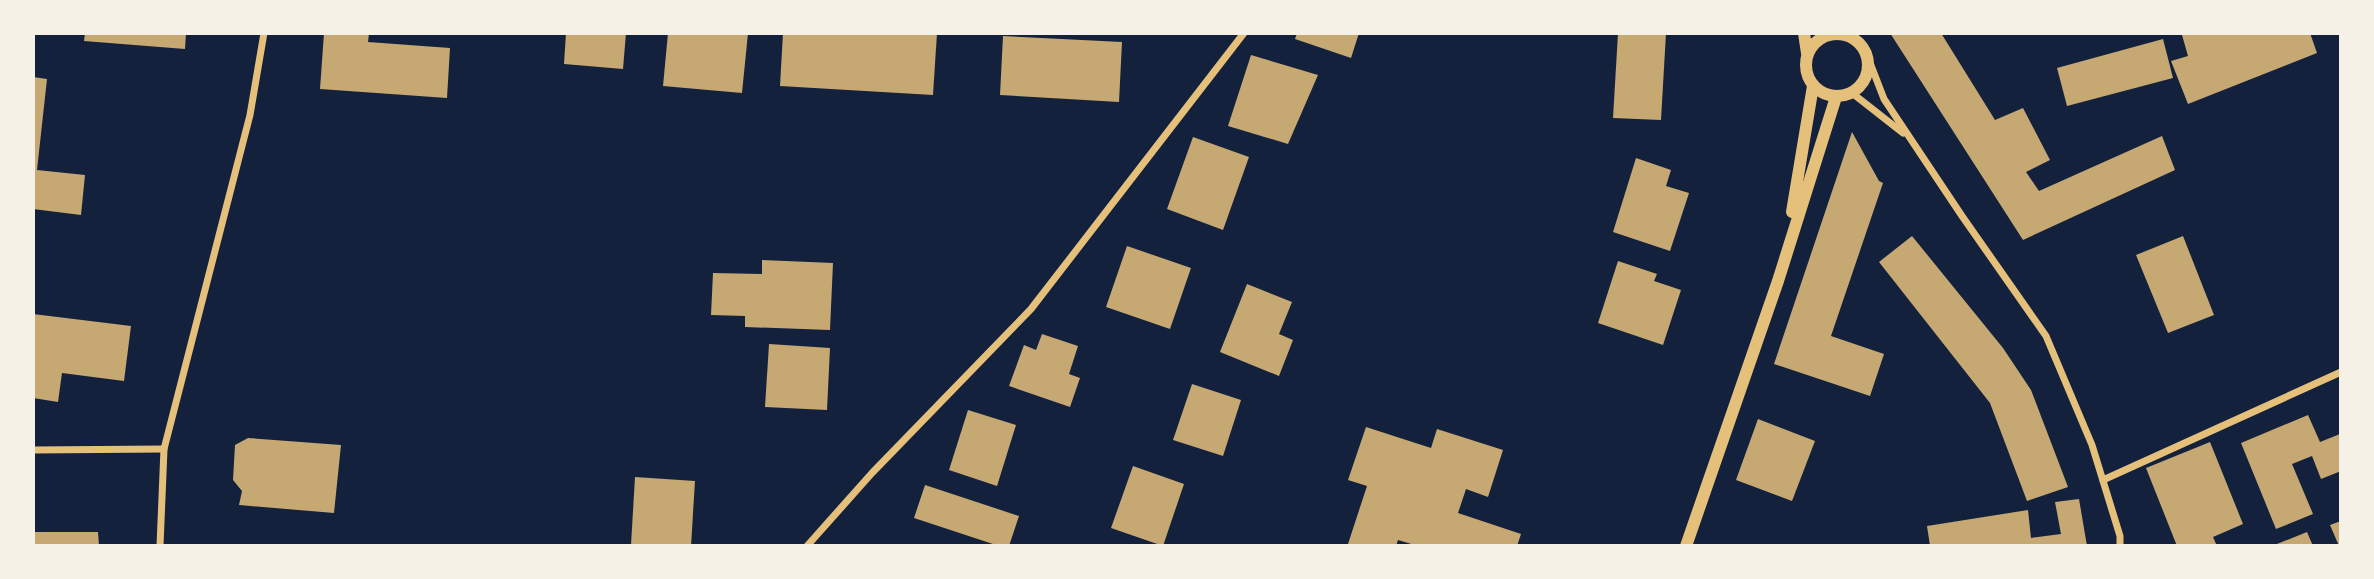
<svg xmlns="http://www.w3.org/2000/svg" width="2374" height="579" viewBox="0 0 2374 579" font-family="Rubik,sans-serif">
<rect width="100%" height="100%" fill="#14213d"/>
<!-- building -->
<g fill="#c6a872">
<path d="M85,33H186L185,49L84,41Z"/>
<path d="M324,33H369L368,42L450,48L447,98L320,89Z"/>
<path d="M566,33H626L623,69L564,64Z"/>
<path d="M668,33H748L742,93L663,86Z"/>
<path d="M783,33H937L933,95L780,86Z"/>
<path d="M1297,33H1359L1351,58L1295,39Z"/>
<path d="M1618,33H1666L1661,120L1613,118Z"/>
<path d="M1890,33H1941L1995,120L2023,108L2050,160L2026,172L2039,191L2162,136L2175,170L2023,240Z"/>
<path d="M2189,33H2310L2317,53L2188,104L2171,61L2188,56L2182,35Z"/>
<path d="M1003,36L1122,42L1119,102L1000,95Z"/>
<path d="M2163,39L2173,78L2067,106L2057,68Z"/>
<path d="M1251,55L1318,75L1288,144L1228,126Z"/>
<path d="M33,77L47,79L37,170L85,175L81,215L33,209Z"/>
<path d="M1852,132L1879,181L1883,183L1831,336L1884,354L1870,396L1774,364Z"/>
<path d="M1193,137L1249,157L1223,230L1167,209Z"/>
<path d="M1636,158L1671,170L1666,186L1689,193L1670,251L1613,232Z"/>
<path d="M1912,236L2003,348L2031,390L2068,487L2027,501L1990,403L1879,262Z"/>
<path d="M2183,236L2214,315L2168,333L2136,255Z"/>
<path d="M1127,246L1191,268L1170,329L1106,307Z"/>
<path d="M762,260L833,263L830,330L745,327V316L711,315L713,273L762,274Z"/>
<path d="M1618,261L1657,274L1654,281L1681,290L1663,345L1598,323Z"/>
<path d="M1247,284L1292,302L1279,334L1293,340L1279,376L1220,352Z"/>
<path d="M33,314L131,326L124,381L62,373L58,402L33,398Z"/>
<path d="M1042,334L1078,346L1069,374L1080,378L1070,407L1009,386L1024,345L1036,350Z"/>
<path d="M769,344L830,348L827,410L765,407Z"/>
<path d="M1192,384L1241,400L1223,456L1173,440Z"/>
<path d="M968,410L1016,425L997,486L949,470Z"/>
<path d="M2308,415L2320,442L2340,434L2341,471L2321,479L2312,456L2292,464L2313,514L2276,529L2241,443Z"/>
<path d="M1758,419L1815,441L1792,501L1736,480Z"/>
<path d="M1366,427L1431,448L1437,429L1503,450L1488,497L1466,489L1458,513L1521,534L1517,546H1418L1398,540L1396,546L1348,544L1367,486L1348,480Z"/>
<path d="M248,438L341,445L334,513L239,505L242,491L233,480L235,445Z"/>
<path d="M2210,442L2243,524L2213,537L2217,546H2177L2146,468Z"/>
<path d="M1133,466L1184,484L1163,546L1111,528Z"/>
<path d="M635,477L695,481L691,546L631,545Z"/>
<path d="M925,485L1019,516L1009,546H999L914,518Z"/>
<path d="M2079,499L2087,546H1930L1927,526L2028,510L2031,538L2061,534L2055,502Z"/>
<path d="M2341,521V546H2339L2330,525Z"/>
<path d="M33,532H98L99,546H33Z"/>
<path d="M2307,532L2313,546H2272Z"/>
</g>
<g fill="none" stroke-linecap="round" stroke-linejoin="round">
<!-- minor -->
<g stroke="#e5c07b" stroke-width="7">
<path d="M1867,55L1884,99L1962,216L2046,336L2092,445L2120,536V546"/>
<path d="M1852,93L1903,133"/>
<path d="M33,450L164,449"/>
<path d="M2103,480L2341,372"/>
<path d="M160,546L164,449L250,115L264,33"/>
<path d="M807,546L872,473L1031,309L1244,33"/>
</g>
<!-- tertiary -->
<g stroke="#e5c07b" stroke-width="12">
<path d="M1804,33L1807,53"/>
<circle cx="1837" cy="65" r="31"/>
<path d="M1792,212L1813,86"/>
<path d="M1686,546L1778,281L1836,97"/>
</g>
</g>
<!-- border -->
<rect width="2374" height="579" fill="none" stroke="#f6f1e7" stroke-width="70"/>
</svg>
